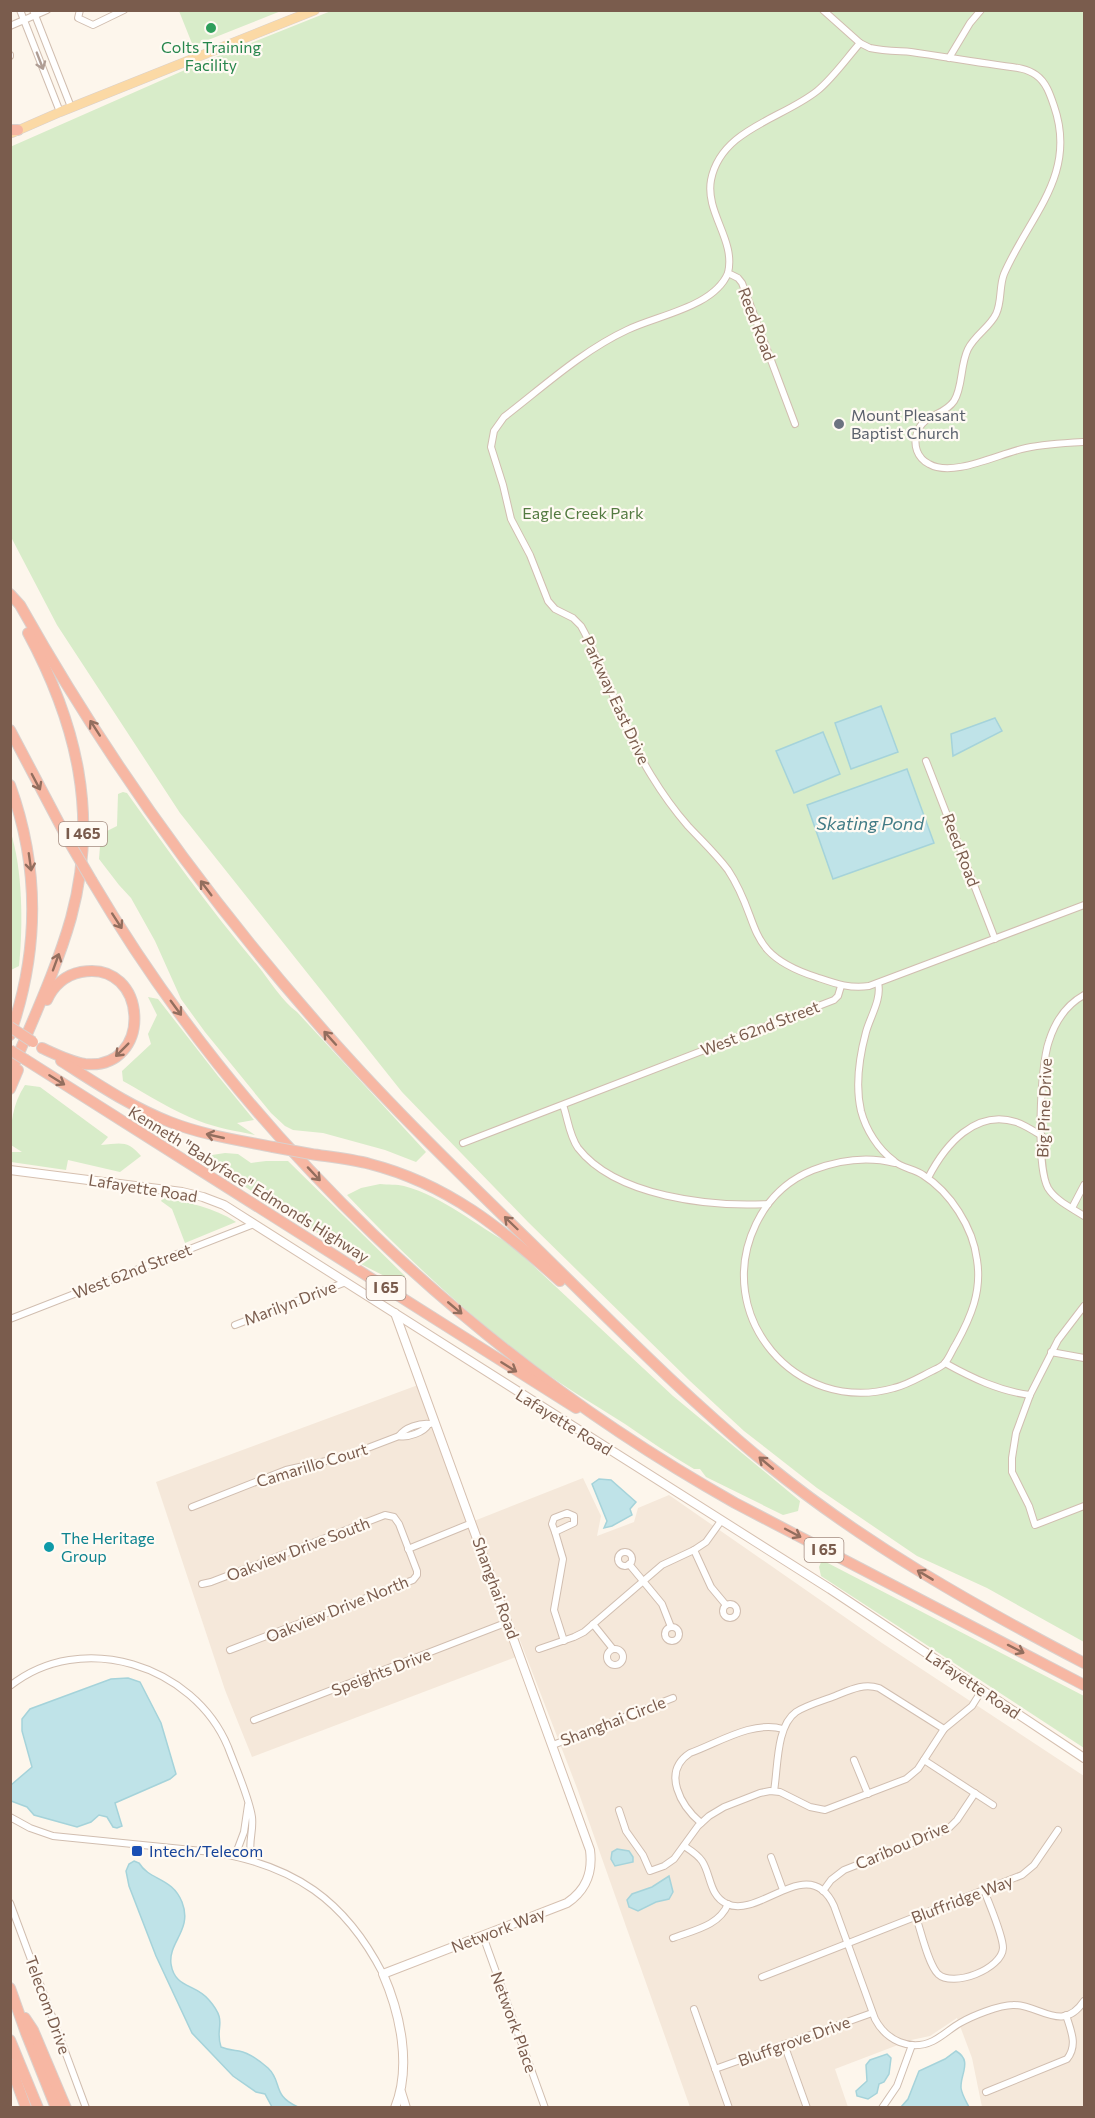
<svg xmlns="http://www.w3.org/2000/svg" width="1095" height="2118" viewBox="0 0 1095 2118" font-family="Commissioner,sans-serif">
<rect width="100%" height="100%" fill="#fdf6ec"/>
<!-- residential -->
<g fill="#f5e8da">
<path d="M418,1385L516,1657L252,1757L225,1690L156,1482Z"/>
<path d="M583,1478L601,1516L597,1536L634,1522L638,1508L669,1495L882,1643L1084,1776V2106L982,2107L972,2058L957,2018L930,2036L911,2040L835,2069L848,2107H690L577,1788L474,1521Z"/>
</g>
<!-- green -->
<g fill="#d8ecc9">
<path d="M179,11H281L193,46Z"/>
<path d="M331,11H1084V1642L987,1588L917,1556L817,1488L744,1431L690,1381L528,1222L402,1092L180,813L57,625L11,537L10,147L203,62Z"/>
<path d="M123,792L127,793C169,852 211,911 258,966C270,981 282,1001 297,1012L426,1152L416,1162L385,1150L323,1133L293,1130L285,1126L271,1113L205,1032L181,999L155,941L131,898L119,885L99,859L101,834L117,826L118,794Z"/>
<path d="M10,830C23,869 23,926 19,966L11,970Z"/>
<path d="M148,997L158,999L218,1076L254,1120L237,1123L255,1135C236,1131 217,1128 199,1121C173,1111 148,1095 123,1081L122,1071L151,1044L148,1034L157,1015Z"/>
<path d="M25,1085L40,1087L108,1137L101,1145C121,1143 128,1140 141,1156L120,1172L68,1160L66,1170L11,1162V1152H22L11,1145C10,1124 13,1103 25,1085Z"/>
<path d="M225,1153L238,1154L251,1163L266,1161H288L405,1276L400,1284L357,1262L347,1251L267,1202L208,1161L212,1155Z"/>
<path d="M380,1184C388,1185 397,1184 404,1186C444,1197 475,1225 510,1244L673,1396L800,1501L798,1511L783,1515L706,1477L700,1469H694C670,1455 648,1440 625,1424C590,1402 555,1381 522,1356C459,1307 402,1253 347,1195L361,1188Z"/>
<path d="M163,1198C190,1203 213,1207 236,1222L185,1243L172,1209L161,1201Z"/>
<path d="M822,1560L1084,1696V1748L821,1576L819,1567Z"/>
</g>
<!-- water -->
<g fill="#bfe3e8" stroke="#a5d3da" stroke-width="1.5">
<path d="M881,706L898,752L851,769L835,723Z"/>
<path d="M995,718L1002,731L953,756L951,734Z"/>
<path d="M823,732L840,774L794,793L776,751Z"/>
<path d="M907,769L934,843L833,879L807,805Z"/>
<path d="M599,1479L611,1480L636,1502L630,1509L632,1515L612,1526L604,1528L607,1521L592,1484Z"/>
<path d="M128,1678L140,1682L161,1723L176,1774L170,1779L115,1803L122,1826L117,1828L113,1827L107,1817L99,1815L91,1822L77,1827L34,1815L27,1807L11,1801V1785L32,1767L22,1731V1719L30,1709L111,1679Z"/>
<path d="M617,1849L629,1851L633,1857V1862L615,1866L611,1859L612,1852Z"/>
<path d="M134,1861L139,1863C150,1881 172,1877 182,1902C193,1930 168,1942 171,1964C175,1989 195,1983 209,2000C229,2023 214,2026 221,2047C228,2050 232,2050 239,2051C250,2053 260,2061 268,2068C283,2082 271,2095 298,2107H272L265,2094L256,2092L233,2076L192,2033L156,1956L129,1886L126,1871L129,1864Z"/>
<path d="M669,1876L673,1892L669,1899L656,1902L638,1911L629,1907L627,1900L632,1894L652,1887Z"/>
<path d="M956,2051C973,2061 960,2074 961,2088C962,2095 966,2101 969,2107H901L908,2099L919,2071L945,2059Z"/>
<path d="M887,2054L891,2058L889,2074L884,2082L879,2084L877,2093L868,2099L857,2096L856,2091L867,2081L866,2065L870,2060Z"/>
</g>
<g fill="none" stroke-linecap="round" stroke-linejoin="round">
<defs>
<g id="street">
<path d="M20,10L60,112"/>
<path d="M33,10L71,107"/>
<path d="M80,10L78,18L93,25L124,10"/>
<path d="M823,10L860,43L870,48C884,51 898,51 911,52C940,56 968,61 997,65C1009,67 1025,67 1036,75C1046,82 1050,94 1054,106C1078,175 1029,216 1004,274C999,286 1002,302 996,314C990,327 975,335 968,349C960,365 963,387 954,401C944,416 923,414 917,433C913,445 917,458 929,464C953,478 1000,453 1026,448C1045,444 1065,443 1084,442"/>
<path d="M10,26L47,10"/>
<path d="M10,55V56"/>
<path d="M949,58L970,23L981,10"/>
<path d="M728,273C714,307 658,315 627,330C582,351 543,387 504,417L494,431L491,447L503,485L511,519L530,555L548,601L555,609L573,618L581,626C608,674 622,728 651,775C662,793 674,810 688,826C702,841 716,854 728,870C763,923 742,953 816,977C834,983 849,989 869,986L1084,905"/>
<path d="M795,424L742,283L738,278L728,273C736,240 705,213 711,180C721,129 782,119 817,91C833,78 846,59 860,43"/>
<path d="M926,761L995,939"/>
<path d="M878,983C882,999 870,1017 866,1032C859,1058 855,1085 861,1111C866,1130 878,1149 894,1161C901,1168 915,1169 923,1175C950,1192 973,1227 977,1260C982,1291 971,1317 956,1344C952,1350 949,1359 944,1364C941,1367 936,1369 932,1371C920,1377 907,1385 894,1388C795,1416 712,1315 756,1224C768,1199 788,1180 813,1170C839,1160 867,1156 895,1163"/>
<path d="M1084,995C1066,1005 1055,1022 1049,1041C1040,1066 1036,1166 1048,1188C1056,1201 1072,1208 1084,1216"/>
<path d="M563,1105C568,1119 569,1135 578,1148C616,1197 711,1207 768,1204"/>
<path d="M463,1143L834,1000L838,996L841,986"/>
<path d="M928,1178C945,1145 975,1109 1016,1122C1025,1125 1034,1131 1042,1136"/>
<path d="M1072,1208L1084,1185"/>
<path d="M1084,1306L1058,1340L1030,1395L1016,1433L1012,1458V1472L1029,1506L1035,1525L1084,1506"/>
<path d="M10,1319L254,1224"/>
<path d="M235,1325L346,1282"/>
<path d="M1051,1352L1084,1358"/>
<path d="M945,1363C972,1378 999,1391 1030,1395"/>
<path d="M399,1436C405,1427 420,1423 430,1424"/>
<path d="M192,1507L286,1470L344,1457L399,1436C408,1438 424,1432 428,1425"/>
<path d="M567,1513L574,1516V1523L555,1532L552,1524L554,1518Z"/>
<path d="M555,1532L563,1559L554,1610L564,1641"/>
<path d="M408,1549L472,1523"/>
<path d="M694,1550L711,1587L726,1605"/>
<circle cx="625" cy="1559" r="7"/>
<path d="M629,1564L662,1604L671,1627"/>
<path d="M202,1584L211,1582L385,1515L394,1517L399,1524L417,1571V1575L413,1580L230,1650"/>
<circle cx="730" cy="1611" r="7"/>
<path d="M593,1624L613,1649"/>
<circle cx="672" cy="1634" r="7"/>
<path d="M539,1649L574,1637L584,1632L662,1565L694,1550L706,1542L721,1521"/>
<circle cx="615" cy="1657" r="8"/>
<path d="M10,1686C81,1629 194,1665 228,1747C235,1766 249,1797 252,1817C254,1834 246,1844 254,1861"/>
<path d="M254,1720L508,1622"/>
<path d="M553,1745L673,1698"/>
<path d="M854,1760L868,1794"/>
<path d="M924,1760L993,1805"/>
<path d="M774,1791C778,1768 776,1726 796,1712C807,1705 822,1701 835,1696C850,1690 863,1683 879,1688L944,1729"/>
<path d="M619,1810L626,1831L643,1855L650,1871L664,1866L674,1859L698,1826L709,1816L724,1807L760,1793L770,1791L780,1792L810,1807L825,1810L906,1779L918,1769L944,1729L972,1706L982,1690"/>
<path d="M10,1817L30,1828L53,1836L212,1852C294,1865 345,1900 383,1974"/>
<path d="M701,1823C681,1806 661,1772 690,1753C718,1743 753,1720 783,1729"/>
<path d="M684,1846C690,1850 697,1854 702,1861C711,1874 709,1896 727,1904C760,1919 809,1852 834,1906L875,2019C886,2040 910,2052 933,2041C943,2036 951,2028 960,2023C972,2016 999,2005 1013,2005C1039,2004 1062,2034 1084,2001"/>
<path d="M235,1856L244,1832L248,1805"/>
<path d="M771,1857L783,1890"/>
<path d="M823,1891L831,1880L844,1870L948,1829L957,1820L975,1793"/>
<path d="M10,1903L86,2108"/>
<path d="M916,1917C921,1931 928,1964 938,1974C953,1988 1002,1969 1003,1948C1003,1935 989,1904 984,1890"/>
<path d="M483,1936L545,2108"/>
<path d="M673,1938C694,1930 719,1926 728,1904"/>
<path d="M762,1977L1022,1875L1034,1865L1058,1830"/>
<path d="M694,2009L729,2108"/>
<path d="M784,2044L807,2108"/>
<path d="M715,2069L872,2013"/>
<path d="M986,2092L1067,2059C1078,2045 1071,2031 1066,2015"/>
<path d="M882,2108L897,2086L912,2045"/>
</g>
<g id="secondary">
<path d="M10,1170L182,1192L203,1197L224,1205L830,1589L1084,1758"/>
<path d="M395,1313L590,1850C593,1873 586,1890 567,1903L383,1974C400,2013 412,2066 395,2108"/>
<path d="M401,2092L406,2108"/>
</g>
<path id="primary" d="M12,133L60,112L315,10"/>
<g id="highway">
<path d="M10,130H18"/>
<path d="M10,594L20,605C102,751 200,889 311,1016C377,1093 450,1164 523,1235C603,1313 681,1394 768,1465C865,1544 973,1605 1084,1663"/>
<path d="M10,730L68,840"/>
<path d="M10,785C40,868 39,952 10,1035"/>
<path d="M92,881C244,1139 475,1357 735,1503L1084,1685"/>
<path d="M42,1048C55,1054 71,1062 85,1064C154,1071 149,959 81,972C65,975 53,986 47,1000"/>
<path d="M26,1060L576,1408"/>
<path d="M61,1061C96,1083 131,1107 170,1122C203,1135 238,1140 273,1147"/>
<path d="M10,1075C31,1023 56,971 71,918C99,815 77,724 28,633"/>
<path d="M10,1089L18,1070"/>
<path d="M311,1154C331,1157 351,1159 370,1164C448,1184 502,1229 560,1281"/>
<path d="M10,1988L26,2033L56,2108"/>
<path d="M25,2018L33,2030L66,2108"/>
<path d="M10,2040L38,2108"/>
<path d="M10,2064L26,2108"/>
</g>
</defs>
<!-- street casing -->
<use href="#street" stroke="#d1beb0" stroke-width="8"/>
<!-- secondary casing -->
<use href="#secondary" stroke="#d6c0b0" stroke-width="10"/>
<!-- primary casing -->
<use href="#primary" stroke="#dad1cd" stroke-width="10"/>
<!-- highway casing -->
<use href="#highway" stroke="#dad1cd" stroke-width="12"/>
<!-- street -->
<use href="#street" stroke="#fff" stroke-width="6"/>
<!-- secondary -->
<use href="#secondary" stroke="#fff" stroke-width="8"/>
<!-- primary -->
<use href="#primary" stroke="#fbd9a5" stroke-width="9"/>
<!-- highway -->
<use href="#highway" stroke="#f7b7a3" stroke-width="10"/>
<defs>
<g id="highway-bridge">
<path d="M68,840L92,881"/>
<path d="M10,1027L33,1042"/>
<path d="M10,1050L26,1060"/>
<path d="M273,1147L311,1154"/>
</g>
</defs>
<!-- highway-bridge casing -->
<use href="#highway-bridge" stroke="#dad1cd" stroke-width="12" stroke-linecap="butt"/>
<!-- highway-bridge -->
<use href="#highway-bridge" stroke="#f7b7a3" stroke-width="10"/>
</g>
<!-- one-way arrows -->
<defs><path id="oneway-shaft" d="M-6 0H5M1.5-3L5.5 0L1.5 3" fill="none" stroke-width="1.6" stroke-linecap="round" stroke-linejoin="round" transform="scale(1.5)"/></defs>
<use stroke="#af9d94" href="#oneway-shaft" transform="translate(40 61) rotate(69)"/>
<g stroke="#936e5e">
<use href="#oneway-shaft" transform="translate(95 728) rotate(-123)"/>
<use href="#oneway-shaft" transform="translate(36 782) rotate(62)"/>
<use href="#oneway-shaft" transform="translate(30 862) rotate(82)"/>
<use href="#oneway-shaft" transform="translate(206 888) rotate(-127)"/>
<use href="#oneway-shaft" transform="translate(117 921) rotate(57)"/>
<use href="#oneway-shaft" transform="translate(56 962) rotate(-70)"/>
<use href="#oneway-shaft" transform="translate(176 1008) rotate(54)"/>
<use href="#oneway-shaft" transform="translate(330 1038) rotate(-132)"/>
<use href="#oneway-shaft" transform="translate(122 1050) rotate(135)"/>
<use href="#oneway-shaft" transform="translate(57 1080) rotate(32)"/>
<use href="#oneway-shaft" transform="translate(215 1136) rotate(-167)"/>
<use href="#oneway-shaft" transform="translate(314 1174) rotate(47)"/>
<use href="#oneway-shaft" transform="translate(511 1223) rotate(-136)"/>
<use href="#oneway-shaft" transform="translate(455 1308) rotate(40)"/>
<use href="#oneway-shaft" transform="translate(509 1367) rotate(32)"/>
<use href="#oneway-shaft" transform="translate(766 1463) rotate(-140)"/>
<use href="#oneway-shaft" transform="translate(793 1533) rotate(28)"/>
<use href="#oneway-shaft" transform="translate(925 1575) rotate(-149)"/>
<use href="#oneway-shaft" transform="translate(1016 1649) rotate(27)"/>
</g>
<!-- markers -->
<circle fill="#2e9e5b" stroke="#fffaf3" stroke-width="2" cx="211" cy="28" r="6"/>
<circle fill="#6b7280" stroke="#fffaf3" stroke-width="2" cx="839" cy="424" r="6"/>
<circle fill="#0f9aa8" stroke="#fffaf3" stroke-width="2" cx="49" cy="1547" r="6"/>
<rect fill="#1a4fb4" stroke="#fffaf3" stroke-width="2" x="131" y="1845" width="12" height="12" rx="3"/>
<g text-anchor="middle" stroke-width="4.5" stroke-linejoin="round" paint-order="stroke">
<!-- shield labels -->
<g fill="#fffaf3" stroke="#a28b7f" stroke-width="1.5">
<rect x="59" y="822" width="48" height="24" rx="4.5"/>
<rect x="366.5" y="1276" width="39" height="24" rx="4.5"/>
<rect x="804.5" y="1538" width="39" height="24" rx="4.5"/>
</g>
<g font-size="15" font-weight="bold" fill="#7a5c4d">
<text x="83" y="839">I 465</text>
<text x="386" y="1293">I 65</text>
<text x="824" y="1555">I 65</text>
</g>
<!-- leisure labels -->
<g font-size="16" fill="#27864d" stroke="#fffaf3">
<text x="211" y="53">Colts Training<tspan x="211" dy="18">Facility</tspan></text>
</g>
<!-- street labels -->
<g font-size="16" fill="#7a5c4d" stroke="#fffaf3">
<text transform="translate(757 324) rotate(69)" y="6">Reed Road</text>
<text transform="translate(616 700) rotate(65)" y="6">Parkway East Drive</text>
<text transform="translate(961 850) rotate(69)" y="6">Reed Road</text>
<text transform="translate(760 1028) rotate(-21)" y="6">West 62nd Street</text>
<text transform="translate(1044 1108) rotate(-88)" y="6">Big Pine Drive</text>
<text transform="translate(249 1184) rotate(32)" y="6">Kenneth "Babyface" Edmonds Highway</text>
<text transform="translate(143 1188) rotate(9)" y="6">Lafayette Road</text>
<text transform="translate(132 1271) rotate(-21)" y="6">West 62nd Street</text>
<text transform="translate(290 1303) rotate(-21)" y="6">Marilyn Drive</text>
<text transform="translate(564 1422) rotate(32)" y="6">Lafayette Road</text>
<text transform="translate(312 1465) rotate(-17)" y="6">Camarillo Court</text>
<text transform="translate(298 1549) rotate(-21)" y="6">Oakview Drive South</text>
<text transform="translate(496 1588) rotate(70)" y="6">Shanghai Road</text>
<text transform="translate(337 1609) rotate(-22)" y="6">Oakview Drive North</text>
<text transform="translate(381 1672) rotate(-21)" y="6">Speights Drive</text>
<text transform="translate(973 1684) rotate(34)" y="6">Lafayette Road</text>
<text transform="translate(613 1721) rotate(-21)" y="6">Shanghai Circle</text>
<text transform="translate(902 1845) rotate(-23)" y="6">Caribou Drive</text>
<text transform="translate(962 1899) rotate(-21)" y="6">Bluffridge Way</text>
<text transform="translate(498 1930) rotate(-21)" y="6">Network Way</text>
<text transform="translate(48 2005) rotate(70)" y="6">Telecom Drive</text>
<text transform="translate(514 2022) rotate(70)" y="6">Network Place</text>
<text transform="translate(794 2041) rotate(-20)" y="6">Bluffgrove Drive</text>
</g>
<!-- worship labels -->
<g font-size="16" fill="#5b616d" stroke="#fffaf3" text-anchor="start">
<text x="851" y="421">Mount Pleasant<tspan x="851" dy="18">Baptist Church</tspan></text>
</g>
<!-- park labels -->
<g font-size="16" fill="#537a41" stroke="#fffaf3">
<text x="583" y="519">Eagle Creek Park</text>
</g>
<!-- culture labels -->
<g font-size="16" fill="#0d838f" stroke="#fffaf3" text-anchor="start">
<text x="61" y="1544">The Heritage<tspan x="61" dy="18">Group</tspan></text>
</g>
<!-- transit labels -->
<g font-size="16" fill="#164399" stroke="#fffaf3" text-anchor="start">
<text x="149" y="1857">Intech/Telecom</text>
</g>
<!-- water labels -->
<g font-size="18" font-style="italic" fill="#437c86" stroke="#fffaf3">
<text x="870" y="830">Skating Pond</text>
</g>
</g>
<!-- border -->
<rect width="1095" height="2118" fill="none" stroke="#7a5c4d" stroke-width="24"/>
</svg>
